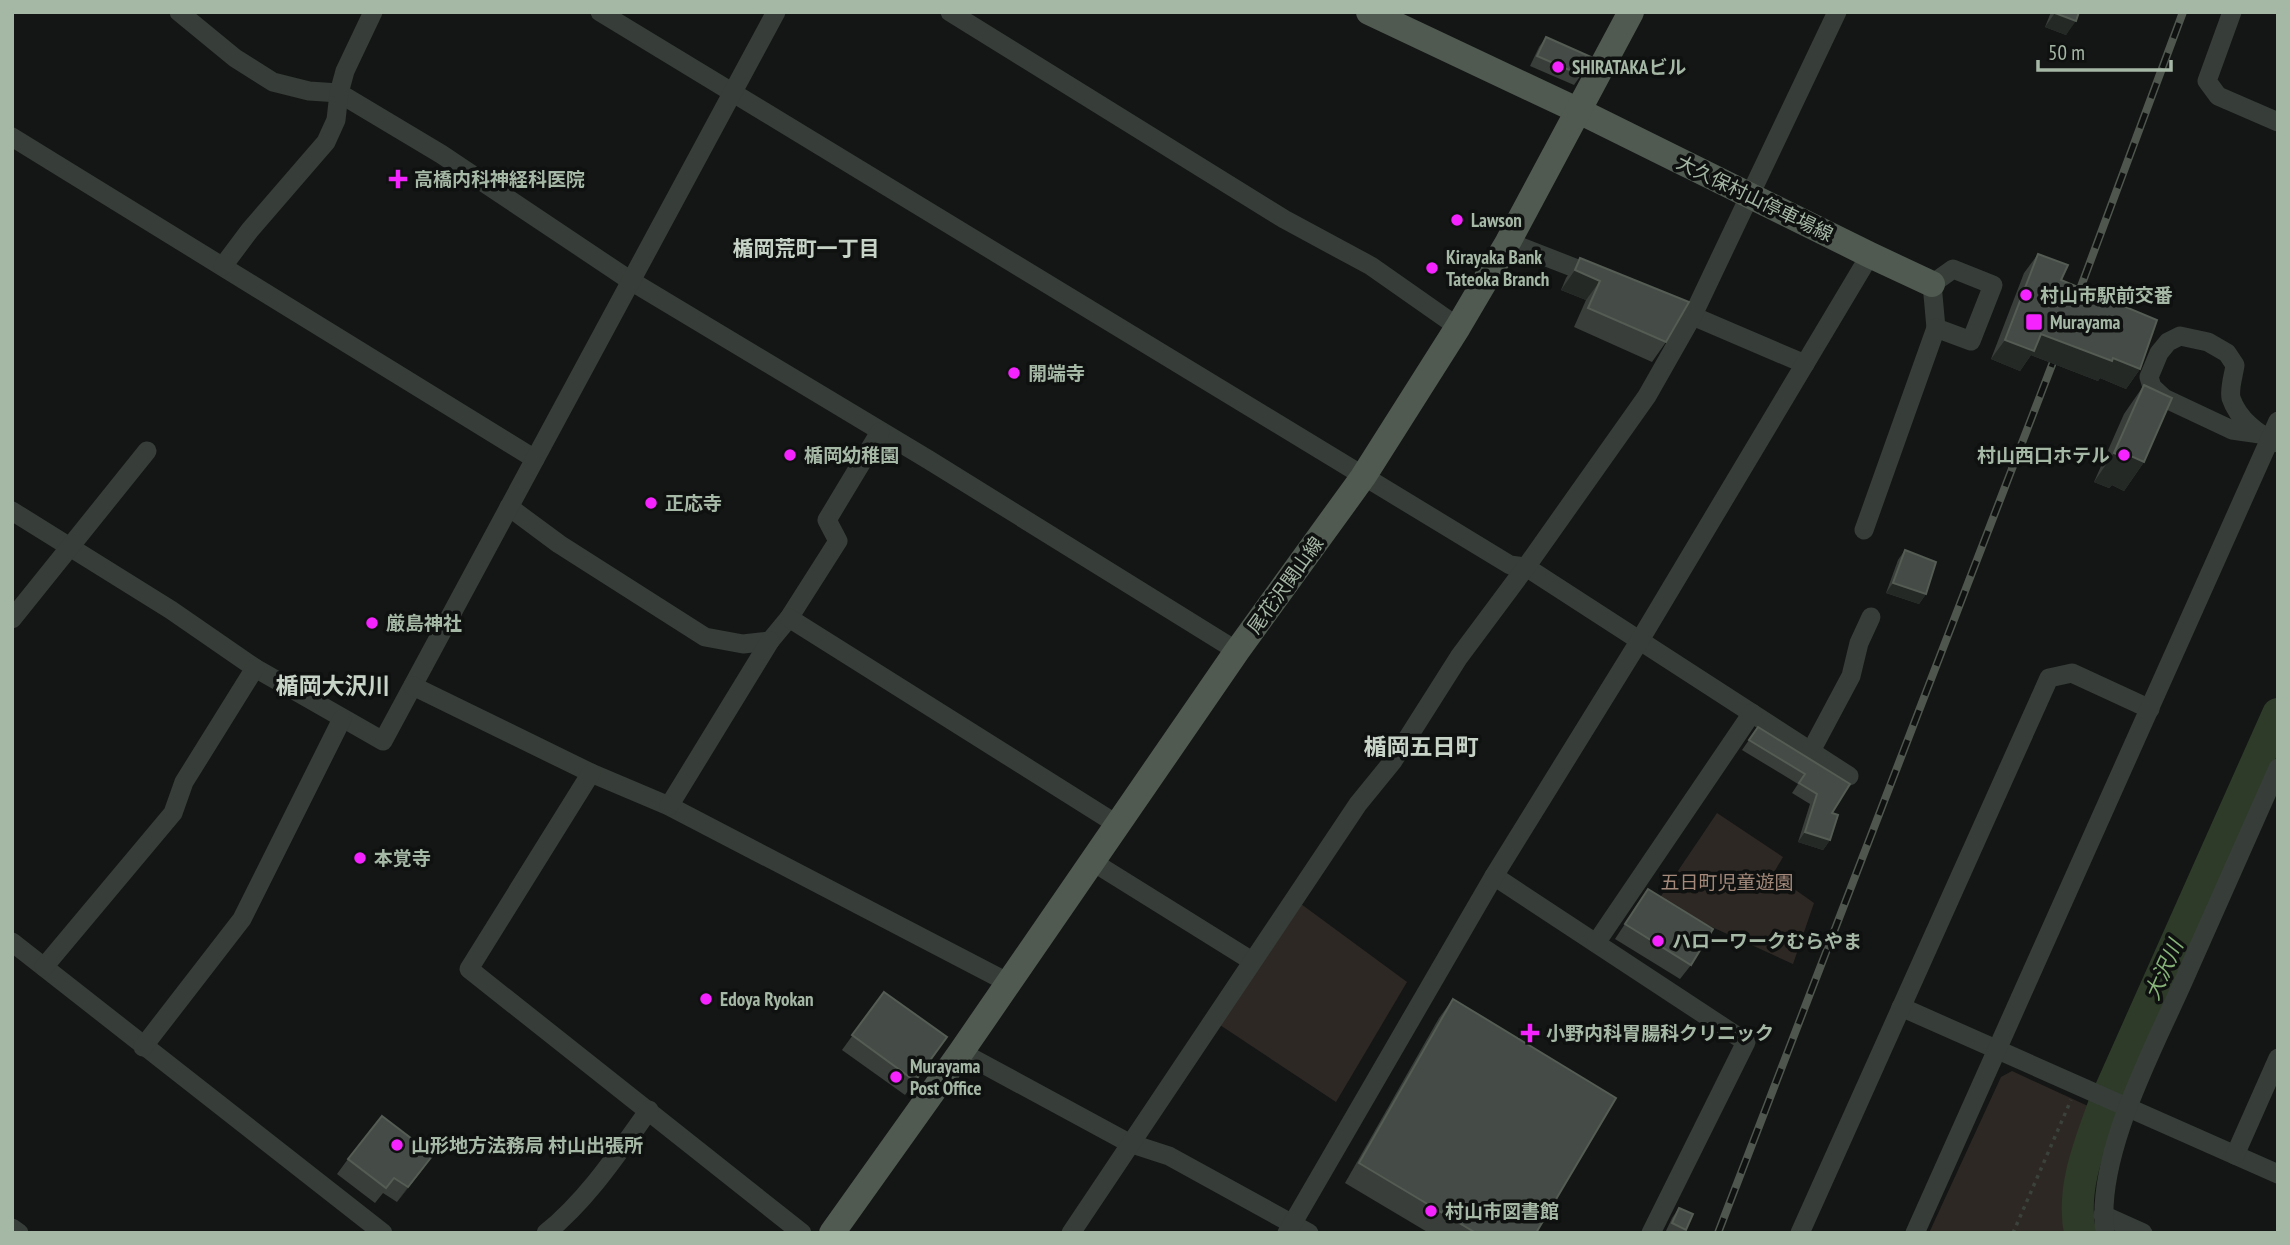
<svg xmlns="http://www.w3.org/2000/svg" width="2290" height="1245" viewBox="0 0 2290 1245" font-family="'PT Sans Narrow','Noto Sans JP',sans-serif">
<rect width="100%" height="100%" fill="#141615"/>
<!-- green -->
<g fill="#2e2824">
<path d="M1717,813L1783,857L1773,874L1814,903L1793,964L1657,902Z"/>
<path d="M1301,904L1407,982L1336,1102L1217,1023Z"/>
<path d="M2012,1071L2090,1107C2075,1146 2060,1191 2064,1233H1929L2001,1077Z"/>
</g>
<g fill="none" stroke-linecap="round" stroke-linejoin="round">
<!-- river -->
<path stroke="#2e3b29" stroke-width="32" d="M2080,1233C2071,1188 2090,1144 2105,1102L2278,714"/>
<!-- path -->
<path stroke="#3b423b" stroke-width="3.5" stroke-dasharray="3.5 5" stroke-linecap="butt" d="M2013,1233L2071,1100"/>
<!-- minor -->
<g stroke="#373d38" stroke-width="19">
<path d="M179,12L235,58L273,82L309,91L339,93L441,154L631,281L929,460L1237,651"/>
<path d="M600,12L1510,565L1526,567L1849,776"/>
<path d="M950,12L1284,219L1371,266L1458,327"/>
<path d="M2232,12L2207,81L2218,96L2278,122"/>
<path d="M12,137L535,459"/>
<path d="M1508,242L1598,277"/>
<path d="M223,266L250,230L326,142L336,120L339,93L345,71L373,12"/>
<path d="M1953,269L1993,285L1971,341L1936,328L1932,284Z"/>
<path d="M1681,311L1805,364"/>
<path d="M2260,434L2232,430L2164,398L2152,387L2149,377L2159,353L2168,342L2180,336L2208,342L2227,353L2235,365C2234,374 2229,388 2231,398C2238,419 2258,435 2278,443"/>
<path d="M509,507L559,544L705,637L743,644L770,641L789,618L838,541L827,520L880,432"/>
<path d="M12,511L171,610L255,668L383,741L776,12"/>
<path d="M1864,530L1936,328"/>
<path d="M789,618L1118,825"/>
<path d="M12,619L147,451"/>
<path d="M413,686L591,773L669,806L1009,983"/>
<path d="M1811,751L1851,676L1859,643L1871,617"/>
<path d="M591,773L469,969L802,1233"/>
<path d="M669,806L770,641"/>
<path d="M1093,862L1252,961"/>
<path d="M1494,876L1746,1042L1651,1233"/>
<path d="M12,942L383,1233"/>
<path d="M1596,943L1752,713"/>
<path d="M44,967L173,813L184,782L255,668"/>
<path d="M1901,1007L2278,1174"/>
<path d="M143,1047L242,919L342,719"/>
<path d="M961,1052L1129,1143L1169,1156L1309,1233"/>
<path d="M2235,1155L2278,1058"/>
<path d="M2103,1215L2143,1233"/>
<path d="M12,1228L19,1233"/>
<path d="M546,1233C588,1199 618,1153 649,1110"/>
<path d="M1071,1233L1358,804L1393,761L1459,657L1526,567L1647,396L1693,315L1837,12"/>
<path d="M1287,1233L1494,876L1640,640L1870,255"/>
<path d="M1800,1233L2049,678L2072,673L2150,709"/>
<path d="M1915,1233L2278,421"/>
<path d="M2105,1233C2095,1156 2152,1052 2183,982C2215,911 2246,839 2278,768"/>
</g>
<!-- major -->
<g stroke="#505a51" stroke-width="26">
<path d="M1369,12L1579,111L1870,255L1932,284"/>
<path d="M832,1233L961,1052L1237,651L1363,477L1458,327L1508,242L1631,12"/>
</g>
<defs>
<g id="rail">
<path d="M2073,308L2183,12"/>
<path d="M1718,1233L2060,344"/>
</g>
</defs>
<!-- rail casing -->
<use href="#rail" stroke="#4e564e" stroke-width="8"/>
<!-- rail -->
<use href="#rail" stroke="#0f1110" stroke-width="5" stroke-dasharray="16" stroke-linecap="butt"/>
</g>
<!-- wall -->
<g fill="#393e3a">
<path d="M2051,12H2079L2066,35L2045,27Z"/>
<path d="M1546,37L1581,75L1574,85L1530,66L1539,47Z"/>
<path d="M2038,254L2140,369L2126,389L2100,378L2098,381L2031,355L2020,371L1991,359L2024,273Z"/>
<path d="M1580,258L1666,342L1652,362L1574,327L1586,300L1561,290L1566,278Z"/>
<path d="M2144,385V462L2124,491L2112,485L2109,488L2094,482L2124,414Z"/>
<path d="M1905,550L1926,594L1919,604L1886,593L1898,560Z"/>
<path d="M1758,727L1850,784L1832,813L1830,840L1823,850L1798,842L1810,804L1792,793L1798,784L1742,750Z"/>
<path d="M1648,889L1691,965L1680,979L1615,939Z"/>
<path d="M884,992L947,1037L905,1095L842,1050Z"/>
<path d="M1453,999L1536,1233H1429L1345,1183L1439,1018Z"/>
<path d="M348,1159L423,1169L397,1202L383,1193L375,1203L337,1174Z"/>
<path d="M1679,1208L1686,1230L1684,1233H1665L1672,1218Z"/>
</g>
<!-- shaded-wall -->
<g fill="#252926">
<path d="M2055,13L2076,21L2066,35L2045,27Z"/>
<path d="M1575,270L1600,281L1586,300L1561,290Z"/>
<path d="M2041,334L2113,358L2140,369L2126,389L2100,378L2098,381L2031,355L2020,371L1991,359L2005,340Z"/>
<path d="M2114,453L2131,456L2144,462L2124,491L2112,485L2109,488L2094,482Z"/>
<path d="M1893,583L1926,594L1919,604L1886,593Z"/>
<path d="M1805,832L1830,840L1823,850L1798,842Z"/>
<path d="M433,1155L423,1169L397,1202L408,1187Z"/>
</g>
<!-- building -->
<g fill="#454b46" stroke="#545c54" stroke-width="2">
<path d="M2055,12H2079L2076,21L2055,13Z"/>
<path d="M1546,37L1591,57L1581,75L1537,56Z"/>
<path d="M2038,254L2068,265L2061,280L2157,320L2140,369L2113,358L2112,361L2041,334L2034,351L2005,340Z"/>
<path d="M1580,258L1689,302L1666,342L1588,308L1600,281L1575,270Z"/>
<path d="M2144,385L2172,398L2144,462L2131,456L2129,460L2114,453Z"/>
<path d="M1905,550L1936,562L1926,594L1893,583Z"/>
<path d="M1758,727L1850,784L1832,813L1838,815L1830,840L1805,832L1817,794L1799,783L1805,774L1749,740Z"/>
<path d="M1648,889L1713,929L1691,965L1625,924Z"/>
<path d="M884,992L947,1037L915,1081L852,1035Z"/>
<path d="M1453,999L1616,1098L1536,1233H1476L1359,1163Z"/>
<path d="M382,1116L433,1155L408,1187L394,1178L386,1188L348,1159Z"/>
<path d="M1679,1208L1693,1214L1686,1230L1672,1223Z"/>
</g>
<!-- markers -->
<g fill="#f524fe" stroke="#0f1110" stroke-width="2.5">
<circle cx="1558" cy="67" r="7"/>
<path d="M394.5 168.5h7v7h7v7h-7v7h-7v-7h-7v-7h7z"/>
<circle cx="1457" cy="220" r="7"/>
<circle cx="1432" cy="268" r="7"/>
<circle cx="2026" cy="295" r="7"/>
<rect x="2025" y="313" width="18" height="18" rx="3.5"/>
<circle cx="1014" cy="373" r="7"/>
<circle cx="790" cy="455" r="7"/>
<circle cx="2124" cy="455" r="7"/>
<circle cx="651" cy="503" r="7"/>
<circle cx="372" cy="623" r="7"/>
<circle cx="360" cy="858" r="7"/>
<circle cx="1658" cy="941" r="7"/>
<circle cx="706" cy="999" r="7"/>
<path d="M1526.5 1022.5h7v7h7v7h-7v7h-7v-7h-7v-7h7z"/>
<circle cx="896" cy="1077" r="7"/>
<circle cx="397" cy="1145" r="7"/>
<circle cx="1431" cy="1211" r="7"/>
</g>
<g text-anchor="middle" stroke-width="7" stroke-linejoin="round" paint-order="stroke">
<!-- poi labels -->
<g font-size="19" font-weight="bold" fill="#a5b7a5" stroke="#0f1110" text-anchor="start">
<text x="1572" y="74">SHIRATAKAビル</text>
<text x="414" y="186">高橋内科神経科医院</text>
<text x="1471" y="227">Lawson</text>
<text x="1446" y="264">Kirayaka Bank<tspan x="1446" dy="22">Tateoka Branch</tspan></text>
<text x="2040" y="302">村山市駅前交番</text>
<text x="2050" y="329">Murayama</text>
<text x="1028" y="380">開端寺</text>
<text x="804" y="462">楯岡幼稚園</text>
<text x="2110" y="462" text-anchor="end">村山西口ホテル</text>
<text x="665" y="510">正応寺</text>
<text x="386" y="630">厳島神社</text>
<text x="374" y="865">本覚寺</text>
<text x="1672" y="948">ハローワークむらやま</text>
<text x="720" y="1006">Edoya Ryokan</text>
<text x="1546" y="1040">小野内科胃腸科クリニック</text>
<text x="910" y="1073">Murayama<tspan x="910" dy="22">Post Office</tspan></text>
<text x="411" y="1152">山形地方法務局 村山出張所</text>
<text x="1445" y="1218">村山市図書館</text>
</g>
<!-- street labels -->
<g font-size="19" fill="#a5b7a5" stroke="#0f1110">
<text transform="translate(1755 198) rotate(26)" y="7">大久保村山停車場線</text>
<text transform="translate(1285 585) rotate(-54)" y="7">尾花沢関山線</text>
</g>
<!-- park labels -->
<g font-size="19" fill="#a4897a" stroke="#0f1110">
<text x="1727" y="889">五日町児童遊園</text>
</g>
<!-- neighbourhood labels -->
<g font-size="21" font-weight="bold" fill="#c6d3c6" stroke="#0f1110">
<text x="806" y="256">楯岡荒町一丁目</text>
</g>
<!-- water labels -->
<g font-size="21" font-style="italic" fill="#87b579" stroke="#0f1110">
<text transform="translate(2164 970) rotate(-66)" y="7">大沢川</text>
</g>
<!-- quarter labels -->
<g font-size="23" font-weight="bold" fill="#c6d3c6" stroke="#0f1110">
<text x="333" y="694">楯岡大沢川</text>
<text x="1421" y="755">楯岡五日町</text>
</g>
</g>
<!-- border -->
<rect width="2290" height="1245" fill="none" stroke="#a5b7a5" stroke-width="28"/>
<!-- scale -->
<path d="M2038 60v10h133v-10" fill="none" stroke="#a5b7a5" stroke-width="3.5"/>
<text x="2048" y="60" font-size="21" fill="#a5b7a5" stroke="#0f1110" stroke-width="5" paint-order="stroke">50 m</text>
</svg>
